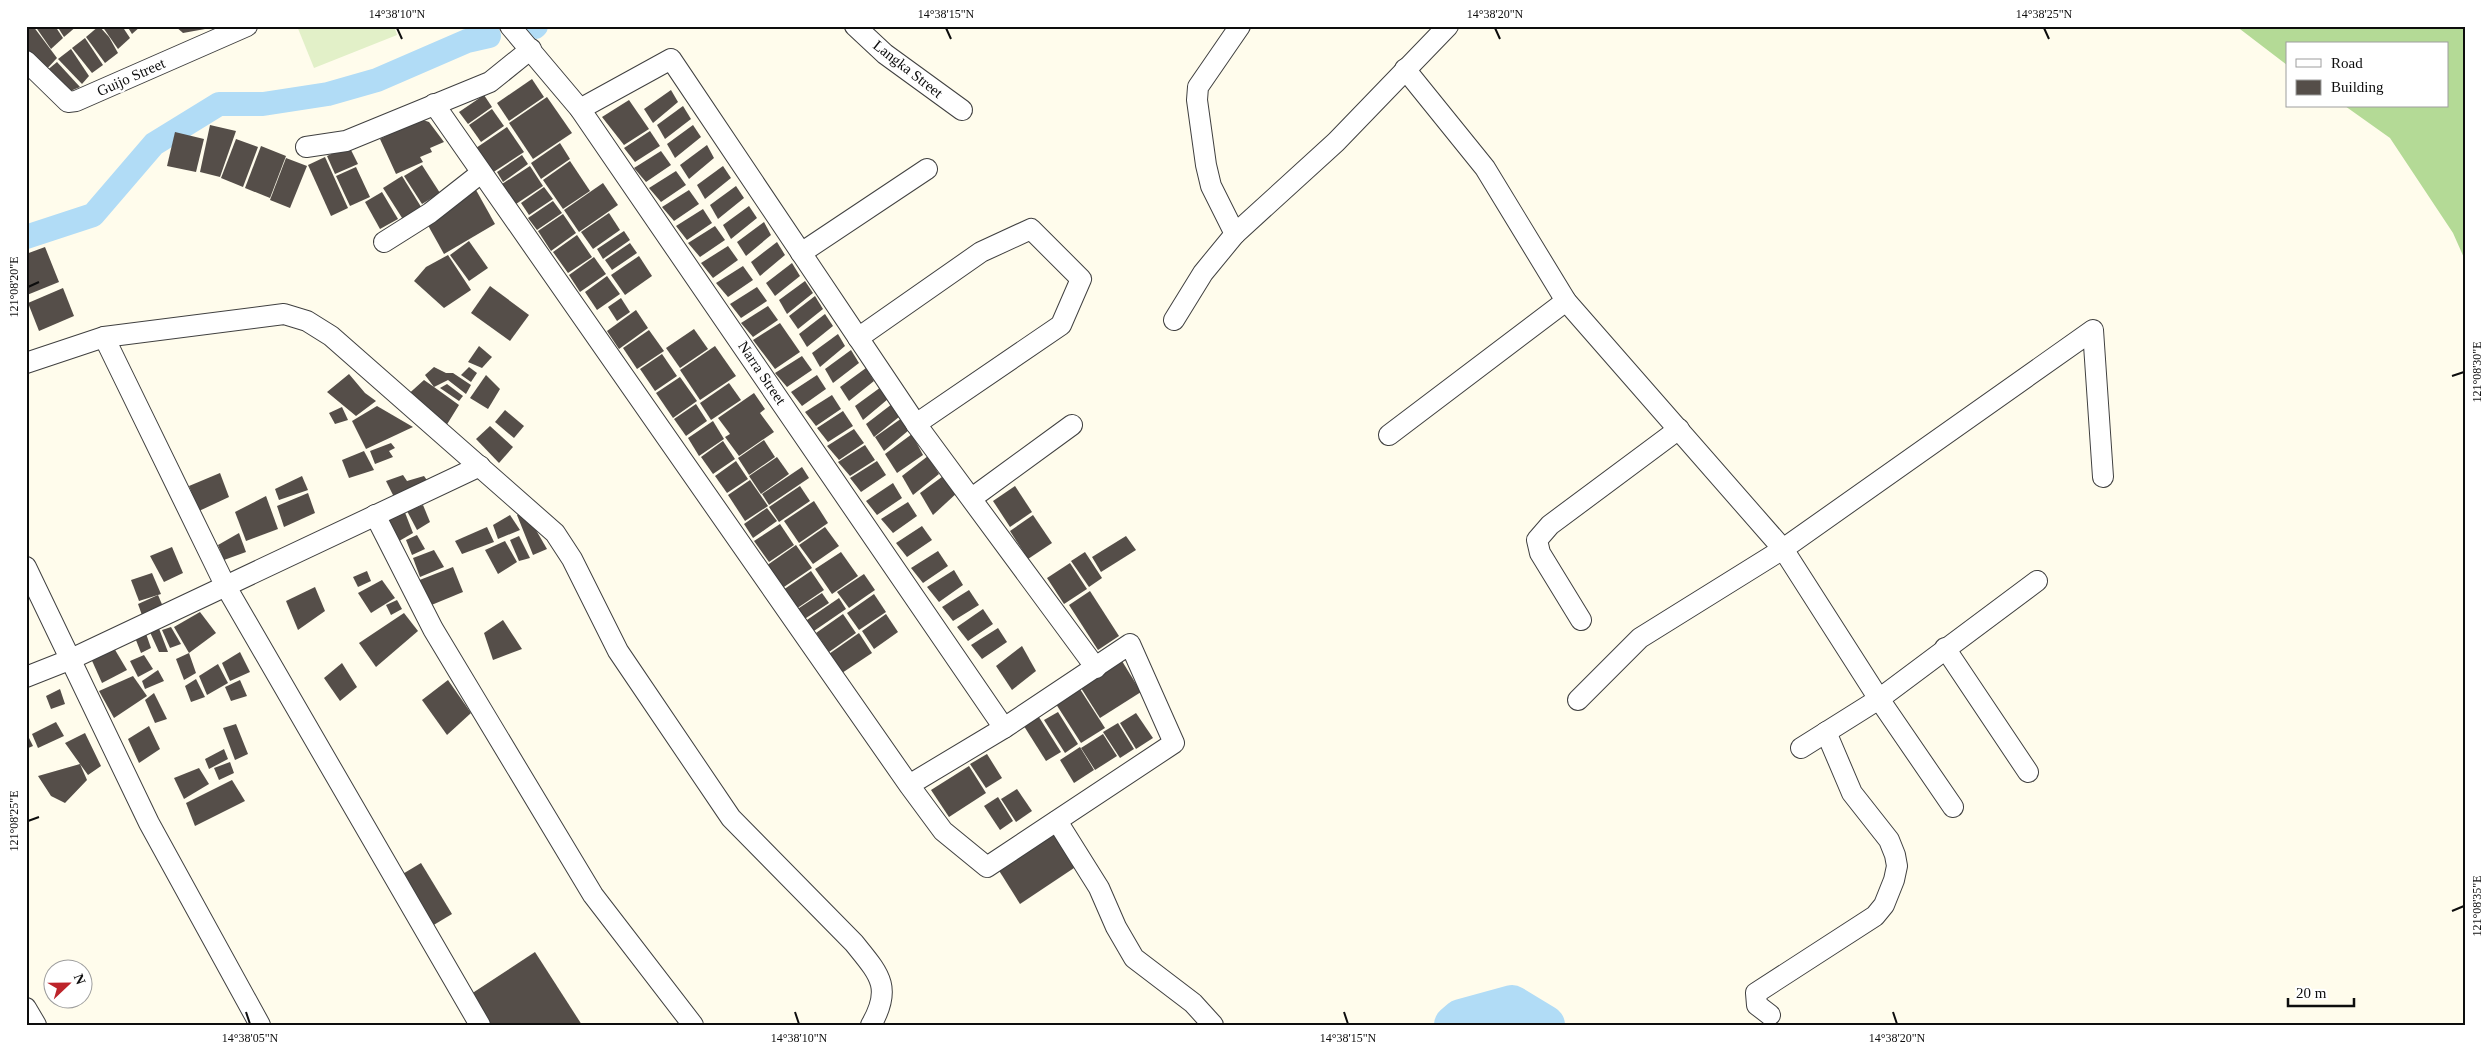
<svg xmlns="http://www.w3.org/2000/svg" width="2491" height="1051" viewBox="0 0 2491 1051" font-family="'Times New Roman',serif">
<rect width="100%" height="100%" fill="#fffcec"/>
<!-- forest -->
<path fill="#b4da96" d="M2236,26H2465V260L2453,233L2390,138L2345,106H2447V44H2287V65Z"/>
<!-- pitch -->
<path fill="#e2f0c8" d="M297,26H394L397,35L314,68Z"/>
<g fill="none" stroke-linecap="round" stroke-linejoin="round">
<!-- canal -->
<g stroke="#b1dcf6" stroke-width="24">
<path d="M535,27L536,26"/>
<path d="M26,237L93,215L154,144L219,104H263L328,94L377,80L467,41L489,36"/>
</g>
<!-- river -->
<path stroke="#b1dcf6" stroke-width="40" d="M1454,1025L1461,1019L1512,1005L1545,1025"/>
</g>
<!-- building -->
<g fill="#554e49">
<path d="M26,26H33L57,58L44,72L26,52Z"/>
<path d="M35,26H55L63,38L51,49Z"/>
<path d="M57,26H77L64,37Z"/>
<path d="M99,26L109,37L118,53L105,63L86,37Z"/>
<path d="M102,26H122L130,38L118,49Z"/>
<path d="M127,26H141L132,34Z"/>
<path d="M175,26H216V27L183,33Z"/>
<path d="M85,38L103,65L92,73L72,48Z"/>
<path d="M71,49L89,76L82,84L58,59Z"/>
<path d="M57,62L80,87L68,92L45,72Z"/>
<path d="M532,79L544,97L509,121L497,103Z"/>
<path d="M671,90L678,102L653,123L644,109Z"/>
<path d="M484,95L492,107L468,124L459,112Z"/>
<path d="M547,97L572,133L533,159L509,123Z"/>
<path d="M629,100L649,129L624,145L602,117Z"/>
<path d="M683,106L691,119L665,139L657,125Z"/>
<path d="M492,109L504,126L481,142L469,125Z"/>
<path d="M420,119L429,122L444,142L430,148L432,152L420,157L423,162L396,174L380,139Z"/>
<path d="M210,125L236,131L220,177L200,172Z"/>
<path d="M693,125L701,137L675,158L667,144Z"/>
<path d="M507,127L524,152L492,173L476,148Z"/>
<path d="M650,131L660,146L635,162L624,148Z"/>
<path d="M175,132L204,139L196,172L167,166Z"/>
<path d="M236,139L258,147L243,187L221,178Z"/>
<path d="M560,143L570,159L541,179L531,163Z"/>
<path d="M707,145L714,158L689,179L680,165Z"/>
<path d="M261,146L286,156L270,198L245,188Z"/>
<path d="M349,146L358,164L335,174L327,156Z"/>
<path d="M661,151L671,165L646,182L634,168Z"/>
<path d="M522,155L528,164L503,182L497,172Z"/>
<path d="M325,157L348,208L331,216L308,165Z"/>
<path d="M286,158L307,166L290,208L270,200Z"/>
<path d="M570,161L590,191L563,209L543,180Z"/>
<path d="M422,165L440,193L422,204L404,176Z"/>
<path d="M530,166L543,186L516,204L502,184Z"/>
<path d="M723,166L731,178L705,199L697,185Z"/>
<path d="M356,167L370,197L350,206L336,176Z"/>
<path d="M676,171L686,185L661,202L649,188Z"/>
<path d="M402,176L423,210L404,221L383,188Z"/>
<path d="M603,183L618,205L579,232L564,210Z"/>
<path d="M736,186L744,198L718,219L710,205Z"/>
<path d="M544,187L553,199L529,215L521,203Z"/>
<path d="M476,190L495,224L444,254L425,220Z"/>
<path d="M689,190L699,204L674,221L662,207Z"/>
<path d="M382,192L398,219L380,229L365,202Z"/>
<path d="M553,201L562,213L537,230L528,218Z"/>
<path d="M749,206L757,218L731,239L723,225Z"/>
<path d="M703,209L712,223L687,240L676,226Z"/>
<path d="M609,213L620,230L593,249L581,232Z"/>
<path d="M563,214L576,233L551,251L538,231Z"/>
<path d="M764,222L771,235L746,256L737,242Z"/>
<path d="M715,226L725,240L700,257L688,243Z"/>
<path d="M624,231L630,240L603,259L597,249Z"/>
<path d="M577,235L592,257L568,273L553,252Z"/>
<path d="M469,241L488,268L469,281L450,255Z"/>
<path d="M777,242L785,255L760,276L751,262Z"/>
<path d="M630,243L637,253L612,270L605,260Z"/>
<path d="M728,246L738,260L713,278L701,263Z"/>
<path d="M45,247L59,282L27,295L26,254Z"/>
<path d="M448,255L471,290L444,308L414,281L426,267Z"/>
<path d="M639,256L652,276L625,295L611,275Z"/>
<path d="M594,257L606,274L580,292L569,275Z"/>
<path d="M792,263L800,276L775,296L766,283Z"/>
<path d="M743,266L753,280L728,297L716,283Z"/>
<path d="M607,276L620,294L597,310L585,292Z"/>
<path d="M805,281L813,293L787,314L779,300Z"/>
<path d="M490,286L529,315L510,341L471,313Z"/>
<path d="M757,287L767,301L741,318L730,304Z"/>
<path d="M63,288L74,316L39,331L28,303Z"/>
<path d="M815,296L823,309L798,329L789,316Z"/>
<path d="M621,298L630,312L617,321L608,307Z"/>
<path d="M768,306L778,320L753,337L741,323Z"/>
<path d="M636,310L648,328L619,349L607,331Z"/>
<path d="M825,314L833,326L807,347L799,334Z"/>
<path d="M780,323L800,352L775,369L753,340Z"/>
<path d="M694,329L708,349L680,368L666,348Z"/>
<path d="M649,330L664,351L637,369L623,348Z"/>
<path d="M838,334L845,346L820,367L812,353Z"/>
<path d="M479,346L492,357L482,368L468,362Z"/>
<path d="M715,346L736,376L700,400L680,370Z"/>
<path d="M851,350L859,363L833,383L825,369Z"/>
<path d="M662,354L677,376L655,391L640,369Z"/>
<path d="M802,356L812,370L787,387L775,373Z"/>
<path d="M434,367L446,373H453L471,385L466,394L448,380L434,387L459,405L446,426L404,398L424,380L434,387L425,375Z"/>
<path d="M469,367L477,373L471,382L461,375Z"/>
<path d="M866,368L874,381L849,401L840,387Z"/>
<path d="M349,374L365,393L376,401L356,416L327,392Z"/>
<path d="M486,375L500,389L488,409L470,398Z"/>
<path d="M817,375L826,389L802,406L791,392Z"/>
<path d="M680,377L697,401L673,418L656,393Z"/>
<path d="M729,383L741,400L711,420L700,403Z"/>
<path d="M447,384L463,396L459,401L440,388Z"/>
<path d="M881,387L888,399L863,420L855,406Z"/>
<path d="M754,393L765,409L760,413L774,432L739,456L725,437L730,434L718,418Z"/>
<path d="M832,395L841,409L816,426L805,412Z"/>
<path d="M696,404L707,421L686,436L674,419Z"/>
<path d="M892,404L899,417L874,437L866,424Z"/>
<path d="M377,406L413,427L366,449L352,421Z"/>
<path d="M342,407L348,420L335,424L329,413Z"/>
<path d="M505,410L524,426L514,438L495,422Z"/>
<path d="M843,411L853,426L828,442L817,428Z"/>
<path d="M902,418L909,430L884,451L875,437Z"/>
<path d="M713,421L724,439L699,456L688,438Z"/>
<path d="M490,426L513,447L499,463L476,439Z"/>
<path d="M854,429L864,443L839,460L827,446Z"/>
<path d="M912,434L923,455L897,473L885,454Z"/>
<path d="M764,440L775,457L749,475L738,458Z"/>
<path d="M723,441L735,459L713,474L701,457Z"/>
<path d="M391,443L395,448L389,451L393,457L375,464L370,451Z"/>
<path d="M865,445L875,460L850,476L838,462Z"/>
<path d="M364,451L374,470L349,478L342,460Z"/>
<path d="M928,456L939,474L913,495L902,476Z"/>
<path d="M777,457L789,474L761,494L749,476Z"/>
<path d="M736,461L748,479L727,493L715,476Z"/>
<path d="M877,461L886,475L861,492L850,478Z"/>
<path d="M802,467L809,478L769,505L762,494Z"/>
<path d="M220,473L229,497L199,511L189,486Z"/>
<path d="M946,474L958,492L933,515L920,493Z"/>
<path d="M403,475L407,481L424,476L429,483L396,501L386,481Z"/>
<path d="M302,476L308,490L279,500L275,489Z"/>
<path d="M750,480L768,506L745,521L728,495Z"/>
<path d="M893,483L902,498L877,515L866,501Z"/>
<path d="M800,486L810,501L779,522L769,507Z"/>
<path d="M1015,486L1032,512L1010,527L993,501Z"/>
<path d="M308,493L315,513L284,527L277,506Z"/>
<path d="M266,496L278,529L246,541L235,512Z"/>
<path d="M814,501L828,523L799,543L784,521Z"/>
<path d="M908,502L917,516L893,533L881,519Z"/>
<path d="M423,505L430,522L417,530L407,511Z"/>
<path d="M767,508L777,521L753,538L744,524Z"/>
<path d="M404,510L413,533L394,544L383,520Z"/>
<path d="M525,511L547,549L533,555L517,515Z"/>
<path d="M510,515L520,530L498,539L493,525Z"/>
<path d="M1033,515L1052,543L1028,559L1010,531Z"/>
<path d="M780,524L794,545L769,562L754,541Z"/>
<path d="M922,526L932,540L907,557L896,543Z"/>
<path d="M487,527L494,542L462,554L455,541Z"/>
<path d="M825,527L839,546L813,564L799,545Z"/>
<path d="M239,533L246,552L224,560L218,545Z"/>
<path d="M417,535L425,549L412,555L406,540Z"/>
<path d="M519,536L530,558L519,561L510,540Z"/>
<path d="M1126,536L1136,550L1101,572L1092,557Z"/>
<path d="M505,541L517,562L498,574L485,550Z"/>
<path d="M796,545L812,568L781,589L766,566Z"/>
<path d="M172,547L183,573L164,582L150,556Z"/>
<path d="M434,550L444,567L420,577L413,558Z"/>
<path d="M938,551L948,566L923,583L911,568Z"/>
<path d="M841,552L858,576L832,594L815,569Z"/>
<path d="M1085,552L1102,578L1089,587L1071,561Z"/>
<path d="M1070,563L1087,589L1064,604L1047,578Z"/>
<path d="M453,567L463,592L429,606L417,581Z"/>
<path d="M954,570L963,585L939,602L927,587Z"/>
<path d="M367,571L371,581L358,587L353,577Z"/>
<path d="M811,571L824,590L796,609L783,590Z"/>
<path d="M152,573L161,594L139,601L131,580Z"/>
<path d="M864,574L875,590L849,608L837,592Z"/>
<path d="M382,580L395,598L371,613L358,593Z"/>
<path d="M315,587L325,611L298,630L286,601Z"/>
<path d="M969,590L979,605L953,621L942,607Z"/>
<path d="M1090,591L1119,636L1098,650L1069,605Z"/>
<path d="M822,593L829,603L803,620L796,610Z"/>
<path d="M874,594L886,612L859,630L847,613Z"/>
<path d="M158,595L164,609L143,618L138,604Z"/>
<path d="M839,598L846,609L811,633L804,622Z"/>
<path d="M397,600L402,609L391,615L386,605Z"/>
<path d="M983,609L993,624L968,641L957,627Z"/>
<path d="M200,612L216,633L189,653L174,627Z"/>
<path d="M404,613L418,631L376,667L359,643Z"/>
<path d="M843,614L856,633L829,652L816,633Z"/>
<path d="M886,614L898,632L874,649L862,631Z"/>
<path d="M503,620L522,649L493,660L484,633Z"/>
<path d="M158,626L168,652H159L149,630Z"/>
<path d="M171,627L181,644L170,648L162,630Z"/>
<path d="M144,628L151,648L141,653L134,635Z"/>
<path d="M998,628L1007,642L982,659L971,645Z"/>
<path d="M859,633L872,653L839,675L826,656Z"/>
<path d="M111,643L127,670L102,683L89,654Z"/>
<path d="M1022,646L1036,671L1012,690L996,666Z"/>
<path d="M240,652L250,672L230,681L222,663Z"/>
<path d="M189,653L196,673L184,680L176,659Z"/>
<path d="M144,655L153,669L138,677L130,661Z"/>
<path d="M1122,661L1141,692L1100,718L1081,688Z"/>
<path d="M342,663L357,687L340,701L324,678Z"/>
<path d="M218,664L228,683L207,695L199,676Z"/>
<path d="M158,670L164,681L145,689L142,681Z"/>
<path d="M133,676L147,696L114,718L99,691Z"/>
<path d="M196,679L205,697L191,702L185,686Z"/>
<path d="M240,680L247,696L231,701L225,687Z"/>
<path d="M448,680L471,713L447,735L422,700Z"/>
<path d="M1078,686L1105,728L1081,743L1054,701Z"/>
<path d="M60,689L65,704L51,709L46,696Z"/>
<path d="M154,693L167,719L155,723L145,700Z"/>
<path d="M1058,712L1078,744L1065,753L1044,720Z"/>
<path d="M1136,713L1153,738L1136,749L1120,723Z"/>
<path d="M1037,714L1061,752L1046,761L1022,723Z"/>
<path d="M56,722L64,736L38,748L32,734Z"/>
<path d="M1118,723L1134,749L1120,758L1103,732Z"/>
<path d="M236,724L248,754L235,760L223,728Z"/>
<path d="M149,726L160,749L139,763L128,739Z"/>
<path d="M26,732L33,746L26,749Z"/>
<path d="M85,733L101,766L88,775L80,764L87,780L65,803L51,796L38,776L80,764L65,743Z"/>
<path d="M1103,734L1117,756L1095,770L1081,748Z"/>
<path d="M1080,747L1094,770L1074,783L1060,760Z"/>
<path d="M224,749L228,759L209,769L205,759Z"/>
<path d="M987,754L1002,778L986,788L970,764Z"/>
<path d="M230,762L234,773L219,780L214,768Z"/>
<path d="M969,766L986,793L949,817L931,790Z"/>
<path d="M199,768L209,784L184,799L174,778Z"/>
<path d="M232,780L245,801L195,826L186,803Z"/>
<path d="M1017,789L1032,811L1016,822L1001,799Z"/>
<path d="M998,797L1013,821L1000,830L984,806Z"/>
<path d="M1054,832L1077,866L1020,904L998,869Z"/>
<path d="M421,863L452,914L432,926L401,875Z"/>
<path d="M535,952L582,1025H491L471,994Z"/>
</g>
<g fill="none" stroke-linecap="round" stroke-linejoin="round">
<defs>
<g id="street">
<path d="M510,26L580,109L1004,728"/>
<path d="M855,26L885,54L962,110"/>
<path d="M26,61L68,102L76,101L247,26"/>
<path d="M1405,69L1485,168L1566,301L1783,549L1879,699L2037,581"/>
<path d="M434,104L909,785L943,831L987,867L1174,743L1130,644L1004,728L909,785"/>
<path d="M580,109L671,59L916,424L1096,668"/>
<path d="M306,147L346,141L490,82L531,49"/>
<path d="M1235,234L1211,186L1206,165L1197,100L1198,87L1240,26"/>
<path d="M384,242L430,213L481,173"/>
<path d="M801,253L927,169"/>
<path d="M1174,320L1203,273L1235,234L1336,142L1448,26"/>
<path d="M104,337L225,585L480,1025"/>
<path d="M858,338L981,252L1031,229L1081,279L1061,325L916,424"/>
<path d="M26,363L104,337L284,314L307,321L331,336L555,533L572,559L618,651L731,818L854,943C879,974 893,987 871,1025"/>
<path d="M1389,435L1566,301"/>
<path d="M972,498L1072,425"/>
<path d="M375,515L433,629L593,895L693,1025"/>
<path d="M26,567L149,823L260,1025"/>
<path d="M1581,620L1540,553L1537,540L1550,525L1679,429"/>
<path d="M1945,648L2028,772"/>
<path d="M26,677L69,660L480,466"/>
<path d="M1578,700L1640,638L1783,549L2093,330L2103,477"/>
<path d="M1801,748L1879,699L1953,807"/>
<path d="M1057,821L1099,888L1116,927L1134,958L1193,1003L1213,1025"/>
<path d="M26,1008L36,1025"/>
<path d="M1770,1015L1757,1005L1756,993L1875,916L1884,905L1894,880L1897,866L1895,855L1889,840L1852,793L1826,732"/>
</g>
</defs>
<!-- street casing -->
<use href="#street" stroke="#404040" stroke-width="22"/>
<!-- street -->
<use href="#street" stroke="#fff" stroke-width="20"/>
</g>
<!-- ticks -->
<path fill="none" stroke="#0d0d0d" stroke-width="2" d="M397,28L402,39M946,28L951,39M1495,28L1500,39M2044,28L2049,39M28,287L39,282M2452,376L2464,372M28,821L39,817M2452,911L2464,906M246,1012L250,1024M795,1012L799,1024M1344,1012L1348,1024M1893,1012L1897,1024"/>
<g text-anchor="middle" stroke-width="5" stroke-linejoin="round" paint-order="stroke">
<!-- street labels -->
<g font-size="15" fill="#0d0d0d" stroke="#fff">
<text transform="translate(908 69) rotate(38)" y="5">Langka Street</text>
<text transform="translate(131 77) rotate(-24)" y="5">Guijo Street</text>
<text transform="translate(762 373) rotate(56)" y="5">Narra Street</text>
</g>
</g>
<!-- border -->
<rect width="2491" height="1051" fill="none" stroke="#ffffff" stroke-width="55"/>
<!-- legend -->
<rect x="2286" y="42" width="162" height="65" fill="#ffffff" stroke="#9e9e9e"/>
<rect x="2296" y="59" width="25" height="8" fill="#ffffff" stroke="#9e9e9e"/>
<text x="2331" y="68" font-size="15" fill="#0d0d0d">Road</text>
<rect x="2296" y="80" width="25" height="15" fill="#554e49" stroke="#9e9e9e"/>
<text x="2331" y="92" font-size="15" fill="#0d0d0d">Building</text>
<!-- north arrow -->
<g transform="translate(68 984) rotate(68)"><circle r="24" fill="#ffffff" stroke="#9e9e9e"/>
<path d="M0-4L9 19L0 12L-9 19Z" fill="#bd242a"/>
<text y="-8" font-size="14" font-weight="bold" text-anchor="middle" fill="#0d0d0d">N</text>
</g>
<!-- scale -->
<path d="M2288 998v8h66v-8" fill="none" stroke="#0d0d0d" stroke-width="2.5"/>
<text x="2296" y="998" font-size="15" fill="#0d0d0d" stroke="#ffffff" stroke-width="4" paint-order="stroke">20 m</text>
<rect x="28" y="28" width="2436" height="996" fill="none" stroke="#0d0d0d" stroke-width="2"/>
<g font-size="12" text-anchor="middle" fill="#0d0d0d">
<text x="397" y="18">14°38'10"N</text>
<text x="946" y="18">14°38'15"N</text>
<text x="1495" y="18">14°38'20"N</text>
<text x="2044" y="18">14°38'25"N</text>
<text transform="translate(14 287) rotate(-90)" y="4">121°08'20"E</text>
<text transform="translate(2477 372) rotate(-90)" y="4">121°08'30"E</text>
<text transform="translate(14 821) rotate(-90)" y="4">121°08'25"E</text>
<text transform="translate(2477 906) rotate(-90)" y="4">121°08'35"E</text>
<text x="250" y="1042">14°38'05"N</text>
<text x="799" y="1042">14°38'10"N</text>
<text x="1348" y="1042">14°38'15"N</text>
<text x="1897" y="1042">14°38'20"N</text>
</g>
</svg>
